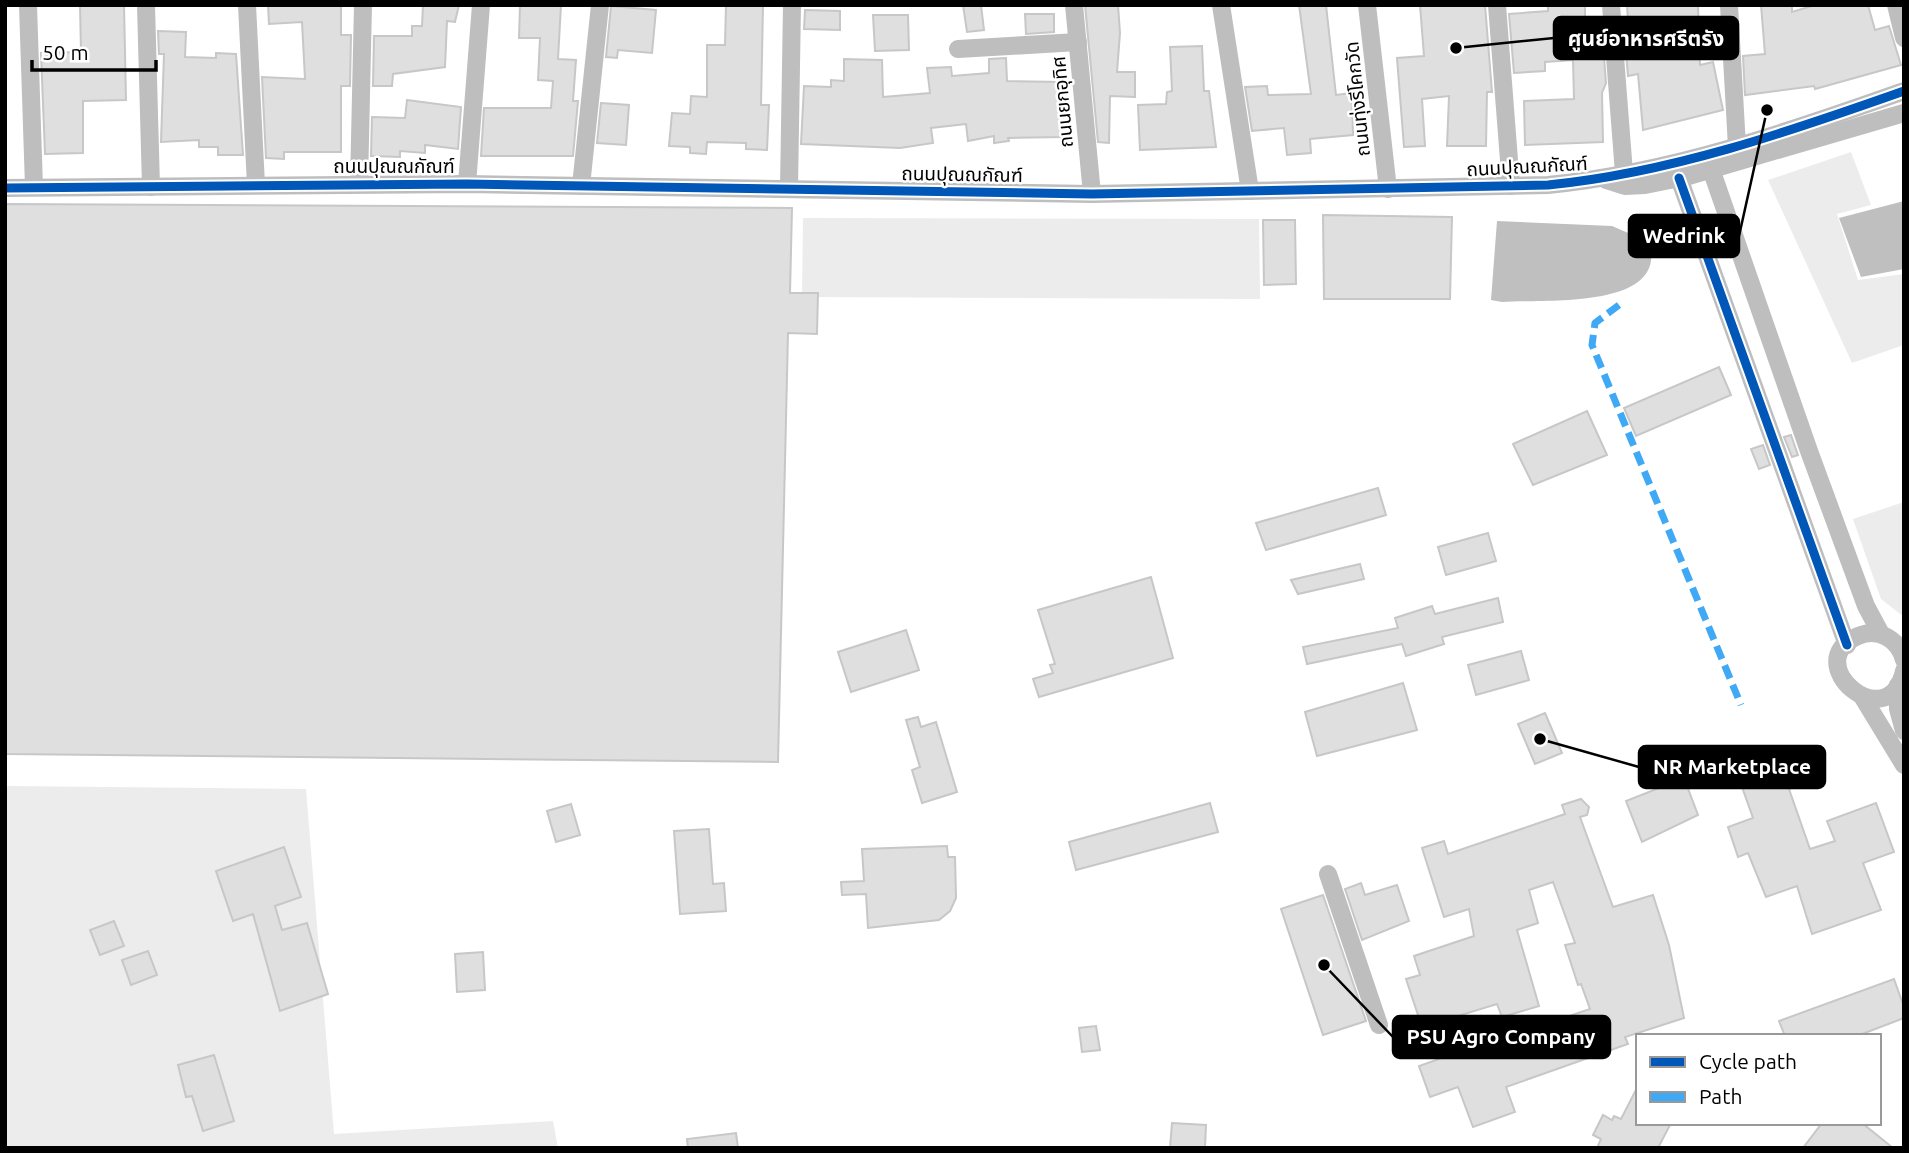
<svg xmlns="http://www.w3.org/2000/svg" width="1909" height="1153" viewBox="0 0 1909 1153" font-family="Ubuntu,'Noto Sans Thai',sans-serif">
<rect width="100%" height="100%" fill="#fff"/>
<!-- green -->
<g fill="#ececec">
<path d="M1851,152L1871,205L1837,214L1858,280L1904,274V345L1852,363L1768,180Z"/>
<path d="M803,218L1259,219L1260,299L802,297Z"/>
<path d="M1904,502V617L1881,599L1853,519Z"/>
<path d="M8,786L306,789L334,1134L553,1121L558,1148H5V791Z"/>
</g>
<!-- water -->
<g fill="#bfbfbf">
<path d="M1904,201V269L1861,277L1839,218Z"/>
<path d="M1497,221L1612,226L1649,242C1670,311 1541,299 1502,302L1491,300Z"/>
</g>
<!-- building -->
<g fill="#dfdfdf" stroke="#c7c7c7" stroke-width="2">
<path d="M80,5H124L126,100L83,101V153L45,154L41,53L81,52Z"/>
<path d="M268,5H341V35H351L350,86H341V152H284V159L266,158L262,77L305,79L302,22L269,24Z"/>
<path d="M423,5H459L455,22L447,21L445,67L393,74L392,86H373L374,36H412V26H422Z"/>
<path d="M520,5H561L558,59L576,60L573,101H578L573,156H481L484,108H551L553,81L538,80L540,38H519Z"/>
<path d="M726,5H763L761,105H769L767,150L746,149V143L707,142L706,154L690,153V147L669,146L672,113L690,114L691,96L707,97V45H725Z"/>
<path d="M963,5H981L984,30L967,32Z"/>
<path d="M1085,5H1118L1120,33L1117,72H1135V97L1110,96L1109,143L1098,142Z"/>
<path d="M1299,5H1326L1336,95L1352,93L1353,135L1310,139L1311,153L1287,155L1284,128L1252,131L1245,87L1267,86L1268,95L1311,94Z"/>
<path d="M1420,5H1485L1492,92H1487L1486,146H1447L1449,96L1422,99L1425,146L1404,147L1397,58L1424,56Z"/>
<path d="M1548,5H1585V20L1601,19L1606,83L1602,93L1603,142L1525,145L1524,101L1574,99L1573,60L1545,62V71L1514,73L1509,14L1548,11Z"/>
<path d="M1627,5H1698L1700,65L1713,62L1723,110L1643,130L1638,74L1628,76L1626,53L1630,52Z"/>
<path d="M1761,5H1792V12L1815,5H1868L1875,30L1889,26L1901,65L1815,89L1814,86L1745,95L1743,56L1765,54Z"/>
<path d="M611,6L656,10L652,53L618,50L617,58L606,57Z"/>
<path d="M805,10L840,11V30L804,29Z"/>
<path d="M1025,14H1054V32L1026,34Z"/>
<path d="M873,15H908L909,50L875,51Z"/>
<path d="M158,31L186,32L185,57L216,58V53L236,54L243,155H218V147H199V140L161,142L164,54H159Z"/>
<path d="M1202,46L1204,91H1209L1216,147L1140,150L1138,105L1166,104L1167,92L1172,91L1170,47Z"/>
<path d="M1006,58L1007,81L1063,82L1064,137L1008,138L1009,141L994,143V136L968,141L966,124L931,128L933,143L900,148L801,144L804,86L831,87V80L844,81V59L882,60L883,97L930,93L927,68L951,67L952,76L989,73V59Z"/>
<path d="M407,100L461,107L458,149L425,145V153L400,151V157L371,156L372,117L405,118Z"/>
<path d="M601,103L629,105L626,145L597,143Z"/>
<path d="M5,204L792,208L790,293H818L817,334L788,333L778,762L5,754Z"/>
<path d="M1323,215L1452,217L1450,299H1324Z"/>
<path d="M1263,220H1295L1296,284L1264,285Z"/>
<path d="M1719,367L1731,395L1636,436L1624,408Z"/>
<path d="M1587,411L1607,455L1533,485L1513,444Z"/>
<path d="M1791,435L1798,455L1792,457L1784,437Z"/>
<path d="M1763,445L1770,465L1759,469L1751,449Z"/>
<path d="M1378,488L1386,515L1266,550L1256,523Z"/>
<path d="M1488,533L1496,561L1446,575L1438,547Z"/>
<path d="M1360,564L1364,579L1298,594L1291,580Z"/>
<path d="M1151,577L1173,658L1039,697L1033,679L1053,673L1050,665L1055,664L1038,610Z"/>
<path d="M1498,598L1503,622L1442,637L1444,644L1406,656L1402,644L1307,664L1303,647L1398,628L1395,618L1432,606L1435,614Z"/>
<path d="M906,630L919,670L851,692L838,652Z"/>
<path d="M1521,651L1529,680L1476,695L1468,665Z"/>
<path d="M1403,683L1417,730L1317,756L1305,712Z"/>
<path d="M1545,713L1562,753L1535,764L1518,724Z"/>
<path d="M918,717L921,727L936,722L957,792L922,803L912,770L920,767L906,720Z"/>
<path d="M1802,747L1814,780L1789,789L1810,849L1835,841L1827,821L1876,803L1894,852L1863,863L1881,910L1812,934L1797,886L1766,897L1748,853L1738,857L1728,827L1753,818L1736,770Z"/>
<path d="M1684,778L1698,815L1642,842L1626,801Z"/>
<path d="M1581,799L1589,807L1587,815L1580,817L1613,907L1653,895L1669,945L1684,1018L1625,1037L1628,1044L1506,1087L1515,1112L1473,1127L1458,1087L1430,1097L1419,1066L1489,1041L1494,1056L1574,1028L1569,1016L1590,1009L1581,984L1578,985L1565,945L1575,943L1553,882L1529,890L1538,923L1517,930L1539,1006L1502,1017L1497,1004L1422,1027L1406,979L1420,975L1414,956L1474,936L1469,909L1444,917L1422,848L1444,841L1448,854L1565,814L1562,805Z"/>
<path d="M1210,803L1218,832L1076,870L1069,842Z"/>
<path d="M571,804L580,835L556,842L547,811Z"/>
<path d="M709,829L713,884L724,883L726,911L680,914L674,831Z"/>
<path d="M947,846L948,857H955L956,898L950,911L939,920L868,928L866,894L842,895L841,882L864,881L862,849Z"/>
<path d="M284,847L301,897L275,906L282,930L307,923L328,994L280,1011L253,914L233,921L216,871Z"/>
<path d="M1361,883L1365,895L1397,885L1409,921L1362,940L1345,889Z"/>
<path d="M1323,895L1366,1021L1323,1035L1281,909Z"/>
<path d="M114,921L124,946L100,955L90,930Z"/>
<path d="M148,951L157,975L131,985L122,960Z"/>
<path d="M483,952L485,990L457,992L455,954Z"/>
<path d="M1894,979L1904,1007V1018L1857,1036H1785L1779,1021Z"/>
<path d="M1096,1026L1100,1050L1082,1052L1079,1028Z"/>
<path d="M214,1055L234,1121L203,1131L192,1096L186,1097L178,1065Z"/>
<path d="M1638,1086V1123H1671L1658,1148H1597L1601,1139L1593,1135L1603,1115L1612,1120L1614,1116L1621,1119Z"/>
<path d="M1172,1123L1206,1125L1205,1148H1170Z"/>
<path d="M1822,1123H1862L1893,1148H1803Z"/>
<path d="M736,1133L738,1148H688L687,1139Z"/>
</g>
<g fill="none" stroke-linecap="round" stroke-linejoin="round">
<!-- minor -->
<g stroke="#bebebe" stroke-width="18">
<path d="M28,5L34,187"/>
<path d="M146,5L151,187"/>
<path d="M247,5L256,185"/>
<path d="M1074,5L1092,194"/>
<path d="M1221,5L1250,191"/>
<path d="M1367,5L1388,189"/>
<path d="M1497,5L1511,186"/>
<path d="M1611,5L1624,173"/>
<path d="M1729,5L1737,147"/>
<path d="M1896,5L1904,38"/>
<path d="M958,49L1078,42"/>
<path d="M1711,169L1809,451L1866,606L1881,634"/>
<path d="M1679,178L1847,645"/>
<path d="M1606,180L1625,186L1645,185L1685,177L1904,113"/>
<path d="M359,184L363,5"/>
<path d="M467,184L481,5"/>
<path d="M581,186L600,5"/>
<path d="M5,188L467,184L1092,194L1548,185C1670,173 1788,132 1904,91"/>
<path d="M789,188L792,5"/>
<path d="M1904,660C1899,640 1879,627 1858,636C1797,662 1888,740 1904,671"/>
<path d="M1898,685V709L1904,731"/>
<path d="M1862,696L1904,765"/>
<path d="M1328,874L1379,1025"/>
</g>
<!-- quiet -->
<path stroke="#3fa9f5" stroke-width="7" stroke-dasharray="14 7" stroke-linecap="butt" d="M1619,305L1595,323L1592,345L1741,705"/>
<defs>
<g id="cycleway">
<path d="M1679,178L1847,645"/>
<path d="M5,188L467,184L1092,194L1548,185C1670,173 1788,132 1904,91"/>
</g>
</defs>
<!-- cycleway casing -->
<use href="#cycleway" stroke="#fff" stroke-width="13"/>
<!-- cycleway -->
<use href="#cycleway" stroke="#0057b8" stroke-width="9"/>
</g>
<g text-anchor="middle" stroke-width="5" stroke-linejoin="round" paint-order="stroke">
<!-- street labels -->
<g font-size="19" fill="#000" stroke="#fff">
<text transform="translate(1357 99) rotate(-96)" y="7">ถนนทุ่งรีโคกวัด</text>
<text transform="translate(1062 102) rotate(-95)" y="7">ถนนยกอุทิศ</text>
<text x="394" y="173">ถนนปุณณกัณฑ์</text>
<text transform="translate(1527 166) rotate(-3)" y="7">ถนนปุณณกัณฑ์</text>
<text transform="translate(962 174) rotate(1)" y="7">ถนนปุณณกัณฑ์</text>
</g>
</g>
<!-- callouts -->
<path fill="none" stroke="#000" stroke-width="2.5" d="M1456 48L1554 38M1767 110L1739 236M1540 739L1639 767M1324 965L1393 1037"/>
<g fill="#000" stroke="#fff" stroke-width="2.5">
<circle cx="1456" cy="48" r="7"/>
<circle cx="1767" cy="110" r="7"/>
<circle cx="1540" cy="739" r="7"/>
<circle cx="1324" cy="965" r="7"/>
</g>
<g fill="#000" stroke="#000" stroke-width="2.5">
<rect x="1554" y="17" width="184" height="42" rx="7"/>
<rect x="1629" y="215" width="110" height="42" rx="7"/>
<rect x="1639" y="746" width="186" height="42" rx="7"/>
<rect x="1393" y="1016" width="217" height="42" rx="7"/>
</g>
<g font-size="21" text-anchor="middle" font-weight="bold" fill="#fff">
<text x="1646" y="46">ศูนย์อาหารศรีตรัง</text>
<text x="1684" y="243">Wedrink</text>
<text x="1732" y="774">NR Marketplace</text>
<text x="1501" y="1044">PSU Agro Company</text>
</g>
<!-- border -->
<rect width="1909" height="1153" fill="none" stroke="#000000" stroke-width="14"/>
<!-- legend -->
<rect x="1636" y="1034" width="245" height="91" fill="#ffffff" stroke="#999999" stroke-width="2"/>
<rect x="1650" y="1057" width="35" height="10" fill="#0057b8" stroke="#999999" stroke-width="2"/>
<text x="1699" y="1069" font-size="21" fill="#000000">Cycle path</text>
<rect x="1650" y="1092" width="35" height="10" fill="#3fa9f5" stroke="#999999" stroke-width="2"/>
<text x="1699" y="1104" font-size="21" fill="#000000">Path</text>
<!-- scale -->
<path d="M32 60v10h124v-10" fill="none" stroke="#000000" stroke-width="3.5"/>
<text x="42" y="60" font-size="21" fill="#000000" stroke="#ffffff" stroke-width="5" paint-order="stroke">50 m</text>
</svg>
